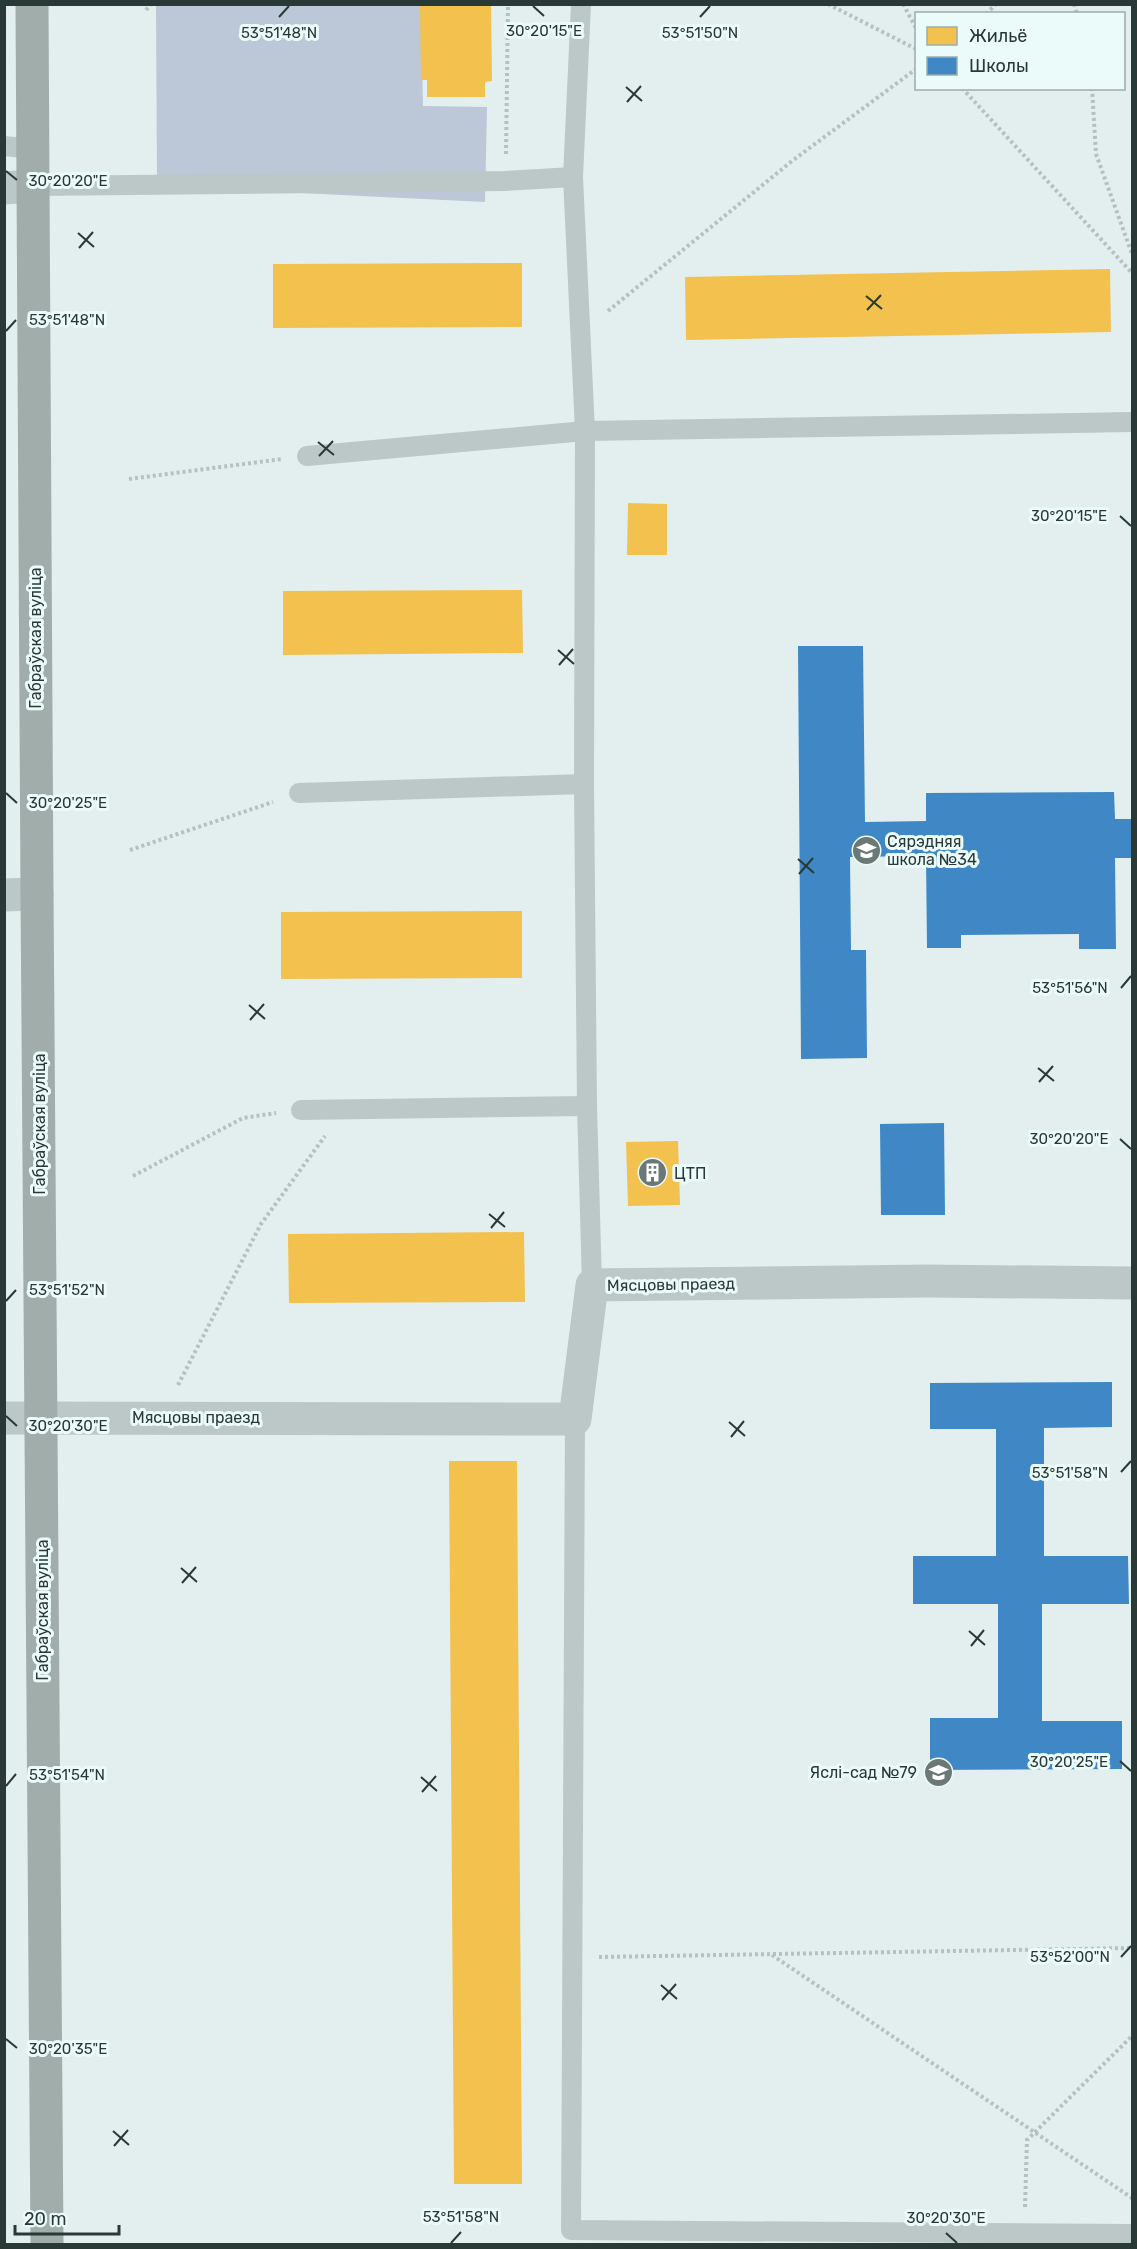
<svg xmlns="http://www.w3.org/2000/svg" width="1137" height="2249" viewBox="0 0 1137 2249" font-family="Rubik,sans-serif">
<rect width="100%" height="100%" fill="#e3efee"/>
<!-- green -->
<path fill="#bcc7d7" d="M156,5H421L423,106L487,107L485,202L157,186Z"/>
<!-- homes -->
<g fill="#f2c14e">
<path d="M420,4H491L492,81L485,82V97H427V80H421Z"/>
<path d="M522,263V327L273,328V264Z"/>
<path d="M1110,269L1111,332L686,340L685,277Z"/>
<path d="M628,503L667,504V555H627Z"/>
<path d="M522,590L523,653L283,655V591Z"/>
<path d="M522,911V978L281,979V912Z"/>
<path d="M678,1141L680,1205L628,1206L626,1142Z"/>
<path d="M524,1232L525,1302L289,1303L288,1234Z"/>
<path d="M449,1461H517L522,2184H454Z"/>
</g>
<!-- schools -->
<g fill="#3f88c5">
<path d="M798,646H863L865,822L926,821V793L1114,792L1115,819H1132V858H1115L1116,949H1079V934L961,935V948H927L926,856L850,857L851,950H866L867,1058L801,1059Z"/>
<path d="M944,1123L945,1215H881L880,1124Z"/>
<path d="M1112,1382V1427L1044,1428V1556H1128L1129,1604H1042V1721H1122V1769L930,1770V1718H998V1604H913V1556H996V1429H930V1383Z"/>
</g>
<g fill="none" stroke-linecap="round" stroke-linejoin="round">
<!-- path -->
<g stroke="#b4c1c0" stroke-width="4" stroke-dasharray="3 3" stroke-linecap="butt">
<path d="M828,4L916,49"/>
<path d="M903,4L916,28"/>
<path d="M1074,4L1077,14"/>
<path d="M146,10L151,4"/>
<path d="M986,14L996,4"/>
<path d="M962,88L1132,273"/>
<path d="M1092,88L1096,154L1132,254"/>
<path d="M506,154L508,4"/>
<path d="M608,311L792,161L916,69"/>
<path d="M129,479L282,459"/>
<path d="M130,850L273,802"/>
<path d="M133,1176L243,1118L276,1113"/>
<path d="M178,1385L261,1224L325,1136"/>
<path d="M772,1955L1132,2198"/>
<path d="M599,1957L1132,1948"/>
<path d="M1025,2207L1027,2140L1132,2036"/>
</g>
<!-- service -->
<g stroke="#bbc8c7" stroke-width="20">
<path d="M581,4L573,177L585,431L584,784L587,1106L592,1285"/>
<path d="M4,146L34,149"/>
<path d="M33,186L505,181L573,177"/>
<path d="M307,456L585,431L1132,422"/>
<path d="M299,793L584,784"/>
<path d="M301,1110L587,1106"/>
<path d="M575,1419L571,2230L1132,2234"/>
</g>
<!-- minor -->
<g stroke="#bbc8c7" stroke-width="33">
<path d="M4,188L33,186"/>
<path d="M4,895L37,894"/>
<path d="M4,1418L575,1419L592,1285L927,1281L1132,1283"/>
</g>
<!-- primary -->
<path stroke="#a0adab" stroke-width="33" d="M32,4L37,894L47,2244"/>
</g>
<!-- ticks -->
<path fill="none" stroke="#293935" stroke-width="2" d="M533,6L544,16M279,17L289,6M700,17L710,6M626,87L642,101M627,102L641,86M6,171L17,180M78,233L94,247M79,248L93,232M866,296L882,309M867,310L881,295M6,331L16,320M318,442L334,455M319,456L333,441M1120,516L1131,526M558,650L574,664M559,665L573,649M6,793L17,803M798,859L814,873M799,874L813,858M1121,988L1131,976M249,1005L265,1019M250,1020L264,1004M1038,1068L1054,1081M1039,1082L1053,1066M1120,1139L1131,1149M489,1214L505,1227M491,1228L504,1212M6,1301L16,1290M6,1416L17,1426M729,1422L745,1436M731,1437L744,1421M1121,1472L1131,1461M181,1568L197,1582M182,1583L196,1567M969,1631L985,1645M971,1646L984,1630M1120,1761L1131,1771M421,1777L437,1791M6,1786L16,1774M422,1792L436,1776M1121,1957L1131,1946M661,1985L677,1999M662,2000L676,1984M6,2039L17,2048M113,2131L129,2145M114,2146L128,2130M946,2233L957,2243M451,2243L461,2232"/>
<!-- icons -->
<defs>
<symbol id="school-disc" viewBox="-11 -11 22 22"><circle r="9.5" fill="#6a7976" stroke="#ebfbfa"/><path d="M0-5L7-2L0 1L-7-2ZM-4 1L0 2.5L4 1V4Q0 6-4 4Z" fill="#fff"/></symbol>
<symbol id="building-disc" viewBox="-11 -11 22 22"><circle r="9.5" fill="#6a7976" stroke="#ebfbfa"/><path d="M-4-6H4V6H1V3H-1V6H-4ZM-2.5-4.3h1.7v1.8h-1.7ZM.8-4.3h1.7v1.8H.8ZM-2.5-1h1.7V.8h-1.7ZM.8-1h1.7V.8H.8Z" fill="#fff"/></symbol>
</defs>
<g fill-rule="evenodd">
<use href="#school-disc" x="850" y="834" width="33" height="33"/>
<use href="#building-disc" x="636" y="1156" width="33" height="33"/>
<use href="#school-disc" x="922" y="1756" width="33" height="33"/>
</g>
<g text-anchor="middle" stroke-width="6" stroke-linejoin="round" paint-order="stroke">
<!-- street labels -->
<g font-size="16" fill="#293935" stroke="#ebfbfa">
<text transform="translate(35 638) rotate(-90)" y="6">Габраўская вуліца</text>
<text transform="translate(39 1124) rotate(-90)" y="6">Габраўская вуліца</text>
<text transform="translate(671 1284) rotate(-1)" y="6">Мясцовы праезд</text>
<text x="196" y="1423">Мясцовы праезд</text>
<text transform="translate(42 1610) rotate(-90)" y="6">Габраўская вуліца</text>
</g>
<!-- poi labels -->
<g font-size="16" fill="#293935" stroke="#ebfbfa" text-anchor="start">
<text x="887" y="847">Сярэдняя<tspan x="887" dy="18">школа №34</tspan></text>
<text x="674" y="1179">ЦТП</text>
<text x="917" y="1778" text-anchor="end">Яслі-сад №79</text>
</g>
</g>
<g font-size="15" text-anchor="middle" fill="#293935" stroke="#ebfbfa" stroke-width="6" stroke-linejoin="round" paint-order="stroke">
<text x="544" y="36">30°20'15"E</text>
<text x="279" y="38">53°51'48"N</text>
<text x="700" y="38">53°51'50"N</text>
<text x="68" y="186">30°20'20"E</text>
<text x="67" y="325">53°51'48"N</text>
<text x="1069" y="521">30°20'15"E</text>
<text x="68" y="808">30°20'25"E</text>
<text x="1070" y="993">53°51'56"N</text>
<text x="1069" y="1144">30°20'20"E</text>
<text x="67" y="1295">53°51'52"N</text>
<text x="68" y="1431">30°20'30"E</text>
<text x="1070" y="1478">53°51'58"N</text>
<text x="1069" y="1767">30°20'25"E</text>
<text x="67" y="1780">53°51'54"N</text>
<text x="1070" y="1962">53°52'00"N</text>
<text x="68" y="2054">30°20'35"E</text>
<text x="461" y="2222">53°51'58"N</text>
<text x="946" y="2223">30°20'30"E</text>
</g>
<!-- border -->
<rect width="1137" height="2249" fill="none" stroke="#293935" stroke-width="12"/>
<!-- legend -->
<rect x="915" y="12" width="210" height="78" fill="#ebfbfa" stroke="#9dadab" stroke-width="1.5"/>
<rect x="927" y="27" width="30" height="18" fill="#f2c14e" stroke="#9dadab" stroke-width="1.5"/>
<text x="969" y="42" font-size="18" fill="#293935">Жильё</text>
<rect x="927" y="57" width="30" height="18" fill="#3f88c5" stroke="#9dadab" stroke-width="1.5"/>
<text x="969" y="72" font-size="18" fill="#293935">Школы</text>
<!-- scale -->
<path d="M15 2225v9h104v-9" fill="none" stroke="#293935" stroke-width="3"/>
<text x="24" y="2225" font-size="18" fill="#293935" stroke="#ebfbfa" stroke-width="4.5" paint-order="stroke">20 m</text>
</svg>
